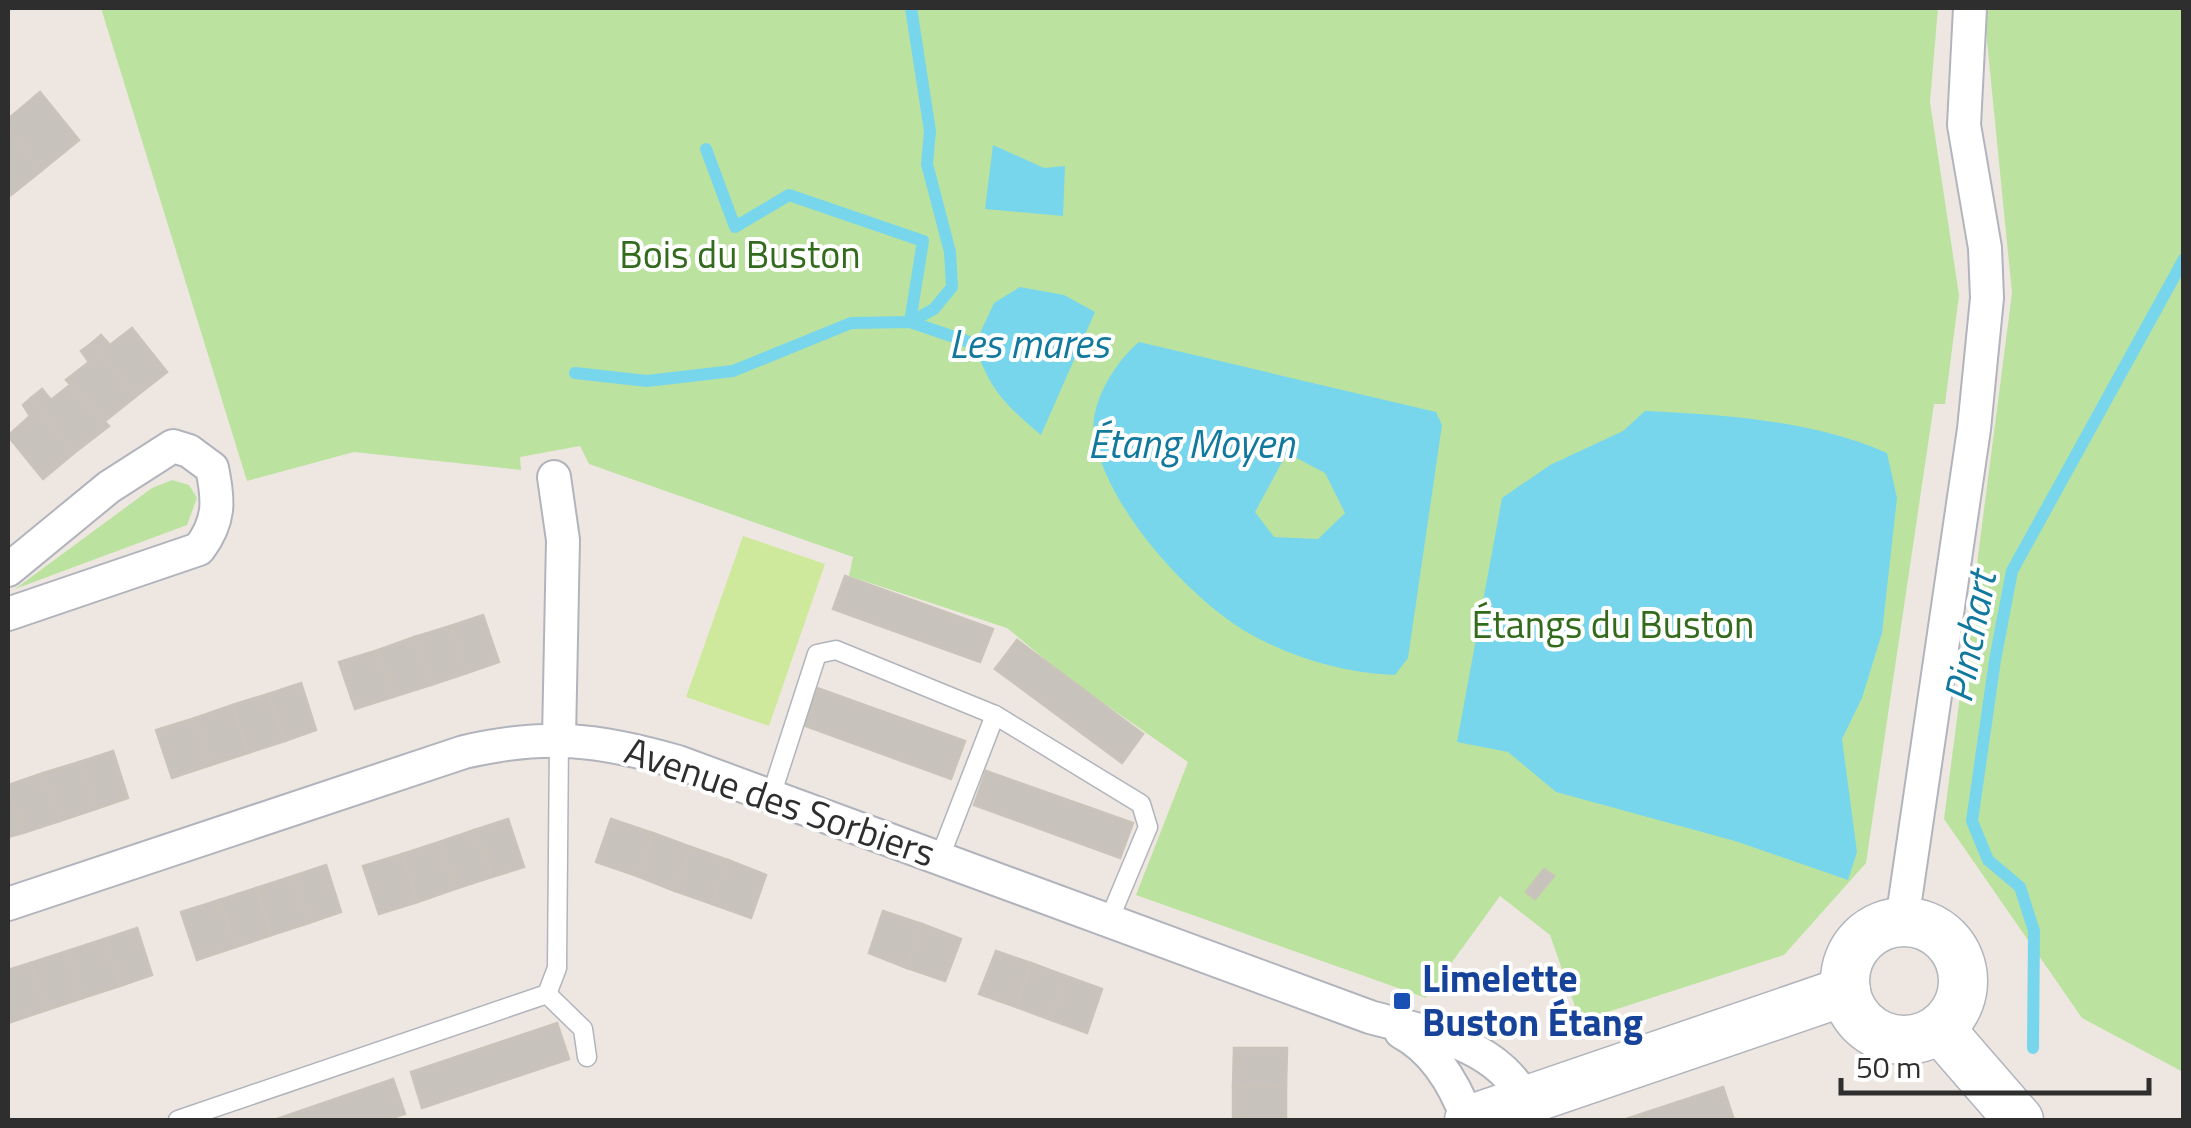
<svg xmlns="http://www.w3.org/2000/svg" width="2191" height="1128" viewBox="0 0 2191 1128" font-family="'Titillium Web',sans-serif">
<rect width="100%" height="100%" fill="#eee7e1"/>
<!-- green -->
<g fill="#bbe39f">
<path d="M101,8H1938L1930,102L1959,295L1945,404H1934L1866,863L1784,955L1580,1021L1550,935L1500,896L1426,998L1136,895L1188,762L1069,679L1007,628L849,576L853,557L589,464L580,446L520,457L521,470L354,452L247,481Z"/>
<path d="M1989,8H2183V1072L2082,1018L1944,819L2012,293L1985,21Z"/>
<path d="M172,480L189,485L197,498L187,525L15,589L152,488Z"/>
</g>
<!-- pitch -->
<path fill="#cee99c" d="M743,536L825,564L769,726L686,697Z"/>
<!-- water -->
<g fill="#78d6ec" fill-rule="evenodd">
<path d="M993,145L1044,168L1065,166L1063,216L985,209Z"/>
<path d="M1020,287L1064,295L1095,312L1041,435C1007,407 987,387 975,344L994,303Z"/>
<path d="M1139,342L1436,412L1442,425L1408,658L1395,675C1348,674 1292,658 1250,634C1189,599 1105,506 1094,435C1089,403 1116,361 1139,342ZM1287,453L1325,473L1345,513L1318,539L1274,537L1255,512Z"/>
<path d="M1645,411C1726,415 1812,420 1887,453L1897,498L1882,633L1862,698L1842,739L1857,852L1848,880L1735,841L1556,792L1508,752L1457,742L1502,498L1550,465L1623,431Z"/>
</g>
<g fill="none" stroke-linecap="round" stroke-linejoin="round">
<!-- stream -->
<g stroke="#78d6ec" stroke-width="12">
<path d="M706,149L735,227L789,195L923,241L910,322"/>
<path d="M910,322L934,309L952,287L950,252L927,164L930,131L911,8"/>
<path d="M575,373L647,381L733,371L851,323L910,322L975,344"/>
<path d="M2033,1048L2034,931L2020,887L1988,860L1972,821L1995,660L2012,571L2184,259"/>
</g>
</g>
<!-- building -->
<g fill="#c7c2bc" stroke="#cac3ba" stroke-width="2.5">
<path d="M40,92L79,140L41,171L8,127V119Z"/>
<path d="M8,127L41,171L11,195L8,191Z"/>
<path d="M132,328L167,372L135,397L92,343L101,335L110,345Z"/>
<path d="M92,343L135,397L105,421L66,380L89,362L81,351Z"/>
<path d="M70,385L109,426L74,453L31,398L42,389L51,400Z"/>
<path d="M31,398L74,453L43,479L8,436L30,416L23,405Z"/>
<path d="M845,576L993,629L980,662L833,609Z"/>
<path d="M483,615L499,662L467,673L450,626Z"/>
<path d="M450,626L467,673L431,685L414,637Z"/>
<path d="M414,637L431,685L393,697L378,650Z"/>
<path d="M1017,640L1143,734L1122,763L995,669Z"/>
<path d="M378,650L393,697L355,709L339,662Z"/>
<path d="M301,683L316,730L285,741L268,694Z"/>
<path d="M817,688L965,741L951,779L803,725Z"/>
<path d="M268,694L285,741L248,753L232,705Z"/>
<path d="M232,705L248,753L211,765L195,718Z"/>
<path d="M195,718L211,765L172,778L156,730Z"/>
<path d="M113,751L128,798L96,809L79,762Z"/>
<path d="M79,762L96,809L60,821L43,773Z"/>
<path d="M986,771L1133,823L1120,858L974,805Z"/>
<path d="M43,773L60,821L23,833L8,785Z"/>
<path d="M8,788L23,833L8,837Z"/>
<path d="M508,819L524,867L492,877L474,830Z"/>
<path d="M611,819L653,833L637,876L596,862Z"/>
<path d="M474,830L492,877L455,889L439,842Z"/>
<path d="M653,833L691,847L675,891L637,876Z"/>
<path d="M439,842L455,889L418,902L402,854Z"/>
<path d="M691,847L728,860L712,904L675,891Z"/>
<path d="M402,854L418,902L379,914L363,866Z"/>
<path d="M728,860L766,875L751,918L712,904Z"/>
<path d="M326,865L341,912L309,923L293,876Z"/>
<path d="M1544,869L1554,876L1535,899L1526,892Z"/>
<path d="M293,876L309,923L272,935L256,888Z"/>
<path d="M256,888L272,935L236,947L219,900Z"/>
<path d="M219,900L236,947L197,960L181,912Z"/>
<path d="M883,911L922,924L907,968L869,953Z"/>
<path d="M922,924L961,939L945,981L907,968Z"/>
<path d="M137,928L152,975L120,986L104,939Z"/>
<path d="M104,939L120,986L83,998L67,951Z"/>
<path d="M67,951L83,998L47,1010L30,963Z"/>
<path d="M996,951L1031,963L1016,1007L979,994Z"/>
<path d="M30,963L47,1010L8,1023V970Z"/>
<path d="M1031,963L1066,976L1051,1020L1016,1007Z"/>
<path d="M1066,976L1102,989L1087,1033L1051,1020Z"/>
<path d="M557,1023L569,1059L422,1108L411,1072Z"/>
<path d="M1234,1048H1287L1286,1087L1233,1086Z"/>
<path d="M393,1079L405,1114L385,1120H274Z"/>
<path d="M1233,1086L1286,1087V1120H1233Z"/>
<path d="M1723,1087L1734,1120H1623Z"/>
</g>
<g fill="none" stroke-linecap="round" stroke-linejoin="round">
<defs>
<g id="lane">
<path d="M771,796L817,654L836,650L995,715L1141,804L1148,827L1109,920"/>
<path d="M940,857L995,715"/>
<path d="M547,994L583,1029L587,1057"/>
<path d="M178,1120L547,994L557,968L559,738"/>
</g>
<g id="street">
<path d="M554,477L563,540L559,738"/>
<path d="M8,570L109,487L173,446L189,451L212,468C219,501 220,521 199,549L8,614"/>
<path d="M8,904L464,752C546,733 598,739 678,762L1370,1017C1428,1033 1497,1043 1526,1101"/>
<path d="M1902,921L1974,429L1987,298L1985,248L1964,125L1970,8"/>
<path d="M1401,1032C1435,1050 1455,1085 1468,1120"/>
</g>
<g id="secondary">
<circle cx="1904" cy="981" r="59"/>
<path d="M1940,1029L2019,1120"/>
<path d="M1469,1120L1846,991"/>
</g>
</defs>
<!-- lane casing -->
<use href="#lane" stroke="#b1b4bd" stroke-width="21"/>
<!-- street casing -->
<use href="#street" stroke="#b1b4bd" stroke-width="36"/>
<!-- secondary casing -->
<use href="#secondary" stroke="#b1b4bd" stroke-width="51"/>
<!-- lane -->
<use href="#lane" stroke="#fff" stroke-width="18"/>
<!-- street -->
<use href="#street" stroke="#fff" stroke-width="32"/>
<!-- secondary -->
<use href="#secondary" stroke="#fff" stroke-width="48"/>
</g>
<!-- markers -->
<rect fill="#1a4fb4" stroke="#fff" stroke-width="4" x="1392" y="991" width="20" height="20" rx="5"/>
<g text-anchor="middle" stroke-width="8" stroke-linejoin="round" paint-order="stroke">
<!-- park labels -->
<g font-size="38" fill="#336b1d" stroke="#fff">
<text x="740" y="268">Bois du Buston</text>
<text x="1613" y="638">Étangs du Buston</text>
</g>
<!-- street labels -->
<g font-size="38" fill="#2e2e2e" stroke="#fff">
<text transform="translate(780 802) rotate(19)" y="13">Avenue des Sorbiers</text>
</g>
<!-- transit labels -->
<g font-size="38" font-weight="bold" fill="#164399" stroke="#fff" text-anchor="start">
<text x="1422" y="992">Limelette<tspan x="1422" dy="44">Buston Étang</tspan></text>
</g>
<!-- water labels -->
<g font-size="40" font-style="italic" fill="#11789e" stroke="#fff">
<text x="1029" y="358">Les mares</text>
<text x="1191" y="458">Étang Moyen</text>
<text transform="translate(1970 637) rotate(-79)" y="14">Pinchart</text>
</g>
</g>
<!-- border -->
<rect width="2191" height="1128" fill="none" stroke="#2e2e2e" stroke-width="20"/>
<!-- scale -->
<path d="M1841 1078v15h308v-15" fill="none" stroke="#2e2e2e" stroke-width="5"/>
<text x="1856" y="1078" font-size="30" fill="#2e2e2e" stroke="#ffffff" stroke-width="8" paint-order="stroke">50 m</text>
</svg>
